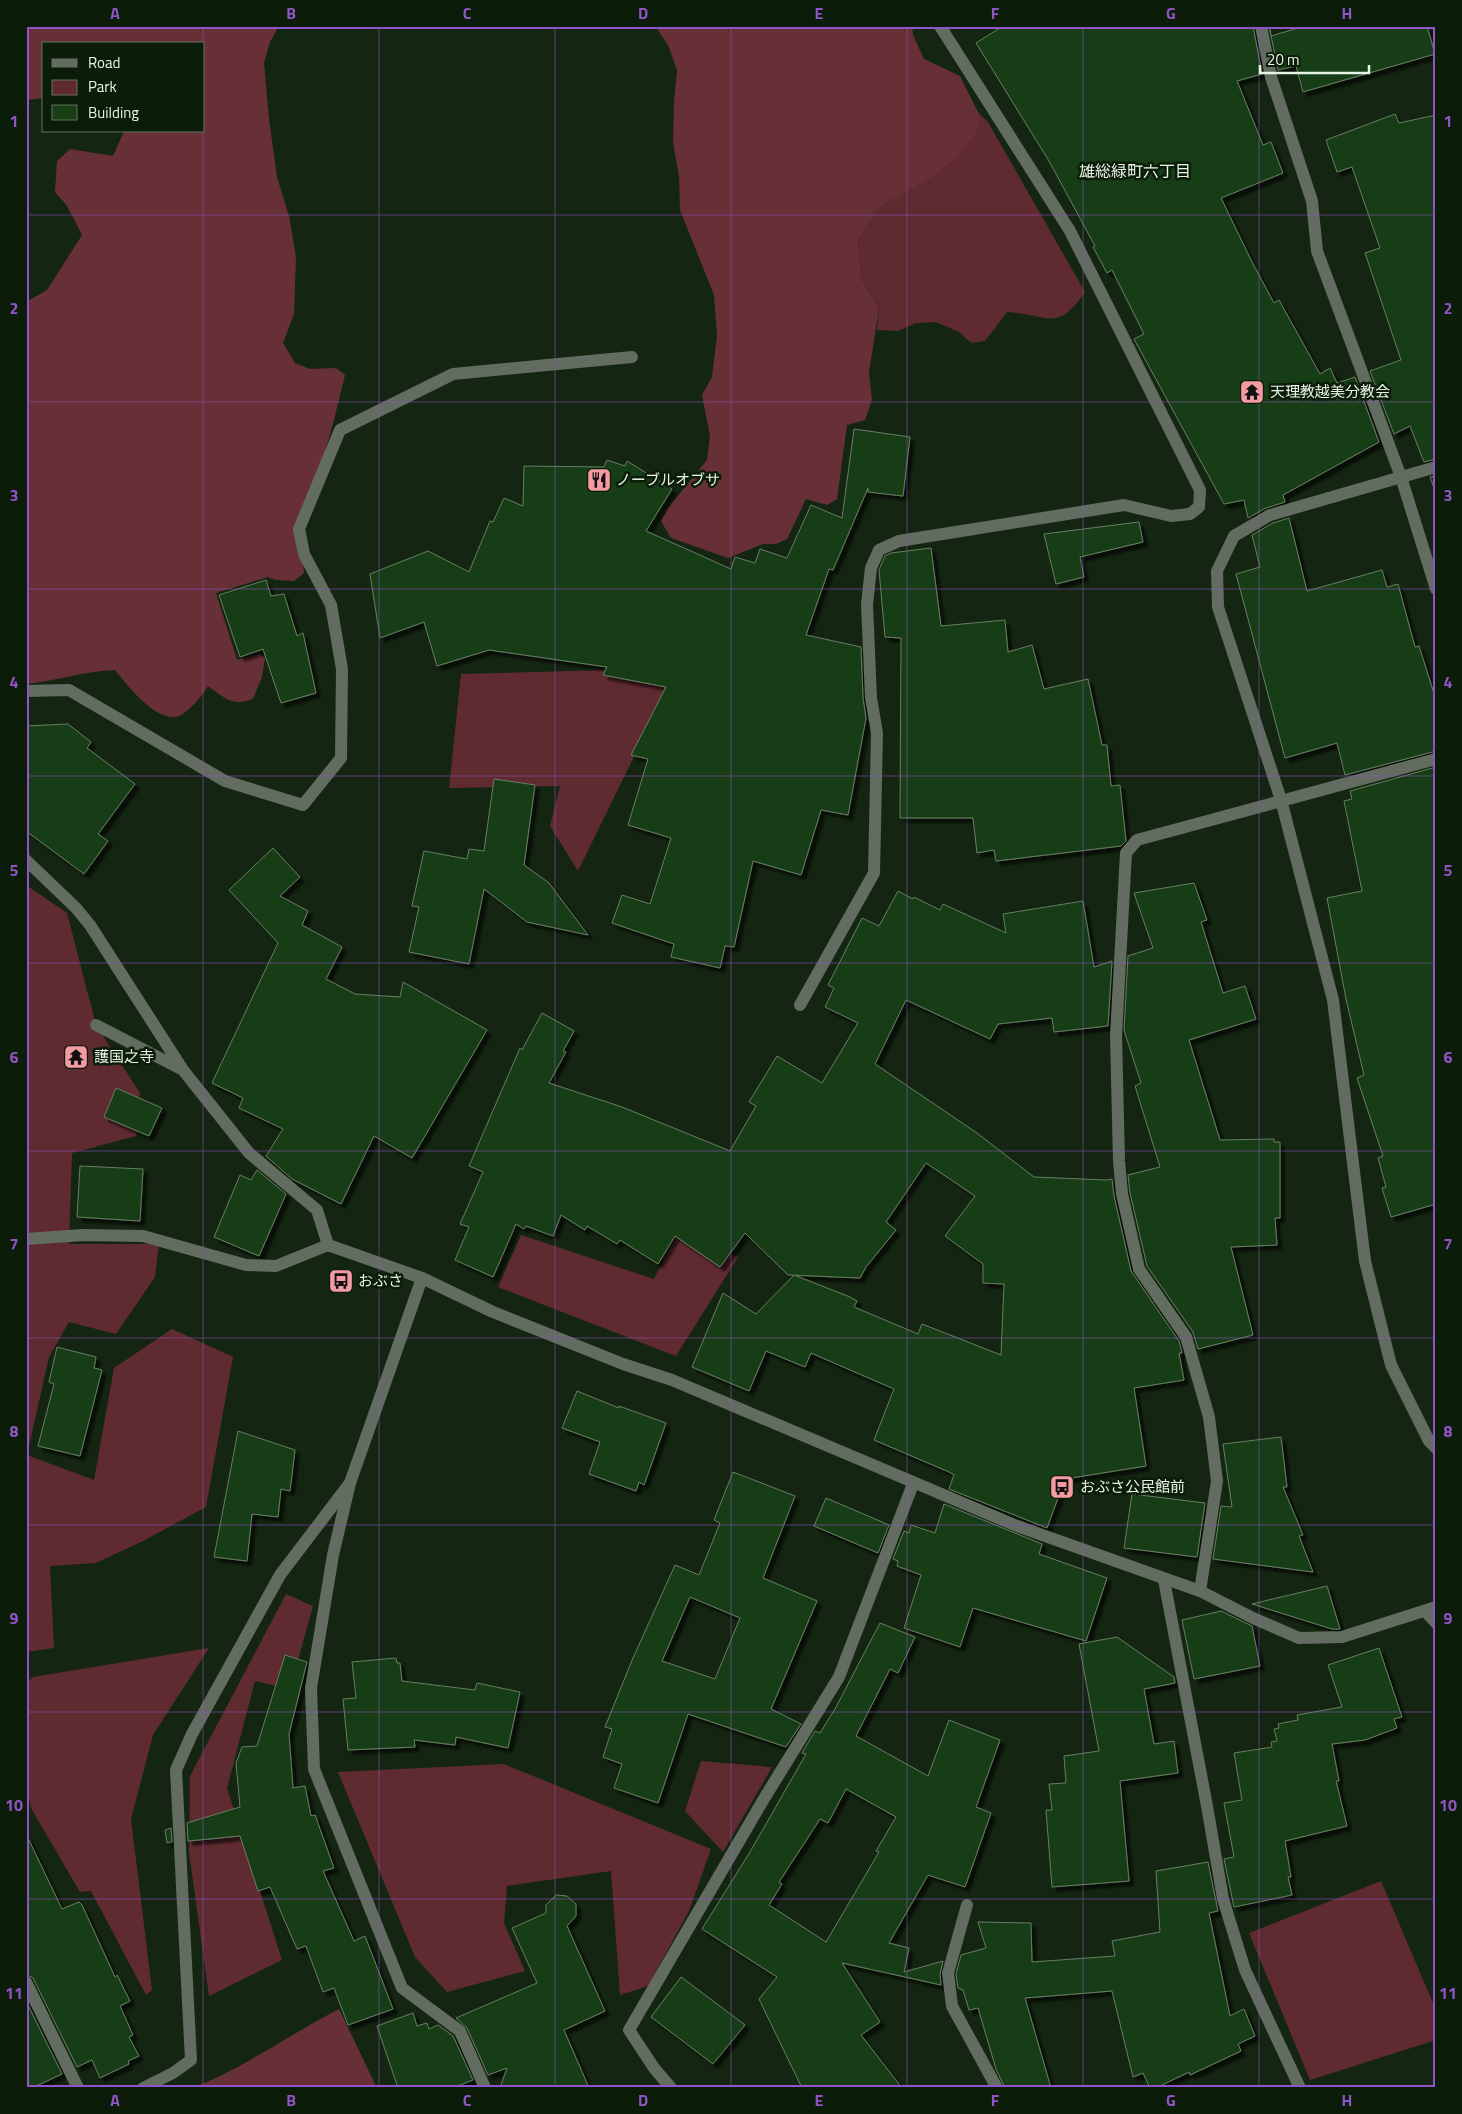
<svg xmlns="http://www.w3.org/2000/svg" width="1462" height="2114" viewBox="0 0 1462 2114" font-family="'Titillium Web','Noto Sans JP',sans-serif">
<defs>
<filter id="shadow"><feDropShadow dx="4.5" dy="4.5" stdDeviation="1" flood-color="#0009"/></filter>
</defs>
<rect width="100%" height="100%" fill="#142611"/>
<!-- green -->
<g fill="#5f2b31">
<path d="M978,112L988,122L1085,292C1056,334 1048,314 1007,312L985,341L971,343L959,332L936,322L916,323L898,331L877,330L879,309L861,278L858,240L879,207L904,192L978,130Z"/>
<path d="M607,670L668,687L578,871L550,826L560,786L449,788L461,674Z"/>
<path d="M26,885L67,913L96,1025L140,1093L136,1136L72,1153L69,1244H159L155,1277L116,1334L69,1322L49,1357L27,1455L94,1480L114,1368L172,1329L233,1357L206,1507L143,1541L96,1563L50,1566L54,1648L26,1652Z"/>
<path d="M678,1233L738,1257L676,1356L498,1287L521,1235L654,1279Z"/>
<path d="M286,1594L313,1606L290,1689L255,1681L227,1788L282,1960L209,1996L189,1852L190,1776Z"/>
<path d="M209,1648L153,1735L131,1819L152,1990L146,1995L91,1891L80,1892L32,1810L26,1789V1684L33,1677Z"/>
<path d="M701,1761L772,1767L723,1852L685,1811Z"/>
<path d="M504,1764L711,1849L689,1911L648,1986L620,1995L611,1871L507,1886L504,1923L525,1971L447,1992L415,1957L338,1772Z"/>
<path d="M1381,1881L1436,2010V2040L1310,2080L1249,1933Z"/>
</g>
<!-- forest -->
<g fill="#673037">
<path d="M26,26H279L270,42L264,63L269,119L277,177L289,216L296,257L294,314L283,343L295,363L310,369L336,368L345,375L334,420L301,536L304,573L294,581L276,580L268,577L216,593L237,660L260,654L265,658L262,677L253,699C232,707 225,698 208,686C203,695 189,712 179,716C157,724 126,684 115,670C85,671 56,681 26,684V302L47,290L82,235L67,206L55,192L57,161L70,149L113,156L124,131H204V44H44V98L26,100Z"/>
<path d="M655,26H912L913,35L924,59L960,76L978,112V130L959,155L932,177L879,207L858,240L861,278L879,309L869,372L872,400L865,420L847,425L837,499L827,505L806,499L787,539L776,544H763L728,558L671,538L661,521L668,508L707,460L710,436L702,395L712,377L717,335L714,295L680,210L679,176L673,143L674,101L677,70L668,45Z"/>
<path d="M339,2009L377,2088H192C243,2069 290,2034 339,2009Z"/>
</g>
<!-- building -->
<g fill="#193d14" stroke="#687d65" fill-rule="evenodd" filter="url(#shadow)">
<path d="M1003,26H1253L1262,74L1237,81L1263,145L1271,142L1283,173L1221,198L1251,260L1274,303L1279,300L1320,374L1330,368L1337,383L1355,377L1379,442L1283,495L1285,502L1266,508L1248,518L1244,500L1224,504L1134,339L1144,334L1112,270L1107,273L1093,247L1095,246L1049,161L976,43Z"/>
<path d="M1269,26L1271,36L1305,26H1427L1435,54L1303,92L1296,66L1278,70Z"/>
<path d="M1395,114L1399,123L1436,115V459L1424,462L1410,426L1394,434L1370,371L1401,360L1365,253L1380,248L1352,167L1337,172L1326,140Z"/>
<path d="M854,429L910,437L903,496L868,492V488L833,570L829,569L806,635L861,647L863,698L866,718L848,815L821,810L801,875L753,861L734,947L725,946L720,968L671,957L674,944L612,923L622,895L650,904L671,838L628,825L648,759L631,755L666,687L603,675L607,667L489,650L437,666L424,622L380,638L370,574L428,551L469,572L490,521L493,522L504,498L523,506L524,466L604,467L607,460L625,466L627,461L672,489L646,531L731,569L735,557L755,563L760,549L787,558L811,505L842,518Z"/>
<path d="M1436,476V487L1434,488L1430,477Z"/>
<path d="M1289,518L1307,591L1382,570L1387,587L1398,584L1415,647L1419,646L1436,700V751L1345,775L1337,743L1285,758L1236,574L1260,567L1252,535L1273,523Z"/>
<path d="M1139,522L1143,542L1080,557L1084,577L1056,584L1044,534Z"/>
<path d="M931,548L941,626L1005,620L1008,652L1032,645L1044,689L1088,679L1102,745H1107L1111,786L1120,785L1126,841L1121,846L996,861L994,850L977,853L973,818H900L901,638L885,637L879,570L885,556L891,553Z"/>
<path d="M266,580L271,596L284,594L297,636L303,633L316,693L281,703L263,649L240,657L219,595Z"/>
<path d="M68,724L91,742L87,748L135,784L98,834L108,841L84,874L26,831V726Z"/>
<path d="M1436,767V1204L1391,1217L1382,1188L1386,1187L1378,1158L1383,1156L1357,1078L1364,1075L1346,999L1327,898L1362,891L1344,801L1352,799L1350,791Z"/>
<path d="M494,779L535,785L524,865L549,883L588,935L527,922L484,889L469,964L409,952L419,907L412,906L424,851L467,859L469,849L484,851Z"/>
<path d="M273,848L300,877L280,896L308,911L302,925L342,947L326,979L355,994L400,997L403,982L487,1030L412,1158L374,1136L341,1204L292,1179L266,1156L283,1129L239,1108L243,1098L212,1083L278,943L229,890Z"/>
<path d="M1194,883L1207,920L1201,922L1223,993L1245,986L1256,1019L1189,1040L1220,1140L1274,1139V1142H1280V1218H1275L1277,1245L1231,1247L1253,1335L1198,1349L1193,1332L1147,1266L1130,1193L1128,1175L1160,1167L1135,1086L1141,1083L1124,1030L1128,956L1153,948L1134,893Z"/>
<path d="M898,891L913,899L914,897L940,910L943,904L1006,933L1003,914L1083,901L1094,967L1112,961L1108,1026L1054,1032L1052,1018L998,1024L990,1039L906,1000L875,1064L977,1133L1034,1177L1106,1180L1112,1179L1114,1196L1131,1271L1179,1341L1182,1353H1179L1184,1380L1134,1388L1146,1466L1065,1479L1047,1528L949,1489L954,1475L949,1472L874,1440L894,1389L811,1353L805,1367L766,1351L749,1391L692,1367L723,1293L756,1314L794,1275L850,1297L857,1301L854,1307L918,1334L922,1324L1001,1355L1004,1284L983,1283V1264L945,1236L975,1196L926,1163L886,1222L896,1230L866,1267L860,1278L788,1275L745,1233L720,1267L675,1236L658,1264L620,1240L617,1244L587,1226L585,1230L561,1215L553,1236L526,1226L524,1229L516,1224L493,1277L455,1260L469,1227L460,1224L483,1172L469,1166L520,1048L522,1050L542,1013L574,1031L563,1051L566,1052L549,1083L622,1107L730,1151L756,1106L749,1102L777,1056L822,1083L858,1023L825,1007L834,988L828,985L862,918L879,926Z"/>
<path d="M116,1088L162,1108L149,1136L104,1117Z"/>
<path d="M80,1166L143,1169L140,1221L77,1217Z"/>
<path d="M257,1170L286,1194L259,1256L214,1237L240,1175L251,1180Z"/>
<path d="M57,1347L96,1357L94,1368L102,1370L80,1456L38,1446L54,1384L49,1382Z"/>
<path d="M577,1391L619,1408V1406L666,1423L644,1485L639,1482L636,1491L589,1474L600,1442L562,1428Z"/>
<path d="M238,1431L295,1450L290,1491L281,1489L278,1517L252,1514L247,1561L214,1557Z"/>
<path d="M1281,1437L1287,1487H1283L1303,1535L1299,1536L1313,1572L1213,1559L1221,1506L1232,1507L1223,1444Z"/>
<path d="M733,1472L795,1496L763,1578L817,1601L771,1709L801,1724L786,1747L688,1714L658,1803L614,1788L622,1764L603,1757L612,1729L605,1727L633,1658L675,1565L699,1575L720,1523L714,1520ZM690,1597L740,1618L715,1679L662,1661Z"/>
<path d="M1132,1494L1205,1503L1197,1557L1124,1548Z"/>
<path d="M826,1498L889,1525L878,1553L814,1526Z"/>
<path d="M944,1504L1042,1544L1039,1554L1107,1578L1086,1641L973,1608L960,1647L904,1628L921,1575L897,1566L898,1561L893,1559L904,1531L909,1533L911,1525L935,1533Z"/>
<path d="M1327,1586L1340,1629H1332L1252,1604Z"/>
<path d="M1221,1611L1252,1626L1260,1666L1194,1679L1182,1620Z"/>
<path d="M880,1623L915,1637L898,1673L890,1669L856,1736L928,1776L949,1720L1000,1740L976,1807L991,1813L965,1887L928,1875L889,1943L909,1948L904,1972L943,1961L940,1974L941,1985L842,1963L880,2022L861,2035L902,2088H802L759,1999L777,1977L702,1929L750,1852L806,1754L802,1753L815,1731L820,1733L835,1709ZM846,1789L896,1817L876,1851L879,1852L826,1942L769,1905L782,1884L779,1882L820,1819L828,1823Z"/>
<path d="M1117,1637L1174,1677L1175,1683L1144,1689L1154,1744L1174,1741L1178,1773L1120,1781L1129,1881L1052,1887L1046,1810H1052L1049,1784L1066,1783L1064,1756L1099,1751L1079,1644Z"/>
<path d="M1379,1648L1402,1717L1394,1719L1397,1728L1365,1740L1332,1744L1339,1781H1336L1347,1826L1285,1841L1291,1877H1288L1292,1895L1234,1907L1224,1859L1234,1857L1224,1803L1242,1800L1234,1753L1272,1747L1271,1742L1277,1741L1274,1729L1279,1728L1278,1724L1298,1720L1297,1715L1342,1707L1328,1665Z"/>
<path d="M285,1655L307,1662L289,1734L293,1788L305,1786L311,1816L315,1815L334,1868L323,1871L354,1941L365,1936L393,2009L348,2025L334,1988L323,1992L306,1946L297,1949L270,1887L258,1891L240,1836L188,1841L187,1823L240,1807L236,1763L242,1747L257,1746Z"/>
<path d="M396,1658L397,1663H400L402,1681L475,1690L477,1683L520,1692L508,1748L456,1737L455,1745L414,1740L415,1747L348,1750L343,1699L356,1698L352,1662Z"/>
<path d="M171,1828L172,1842L167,1843L165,1830Z"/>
<path d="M26,1834L62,1909L79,1902L82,1905L115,1977L117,1975L130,2001L120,2006L133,2035L129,2037L139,2056L128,2061L129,2064L100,2078L92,2060L77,2067L33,1978L26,1974Z"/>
<path d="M1208,1862L1218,1911L1209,1913L1230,2016L1244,2009L1255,2036L1238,2044L1241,2051L1190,2075L1189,2072L1156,2088H1150L1143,2073L1133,2077L1112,1991L1025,1998L1051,2088H1005L996,2069L978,2008L969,2010L963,1990L958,1988L956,1974L961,1955L986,1948L978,1922L1031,1923L1032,1962L1115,1956L1112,1941L1160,1932L1156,1871Z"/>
<path d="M556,1895L567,1896L576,1904V1916L567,1926L605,2011L564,2030L589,2088H500L507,2068L488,2075L467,2028L456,2018L537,1983L512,1928L546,1913V1905Z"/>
<path d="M681,1977L745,2025L713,2064L651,2017Z"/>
<path d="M26,2001L62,2074L32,2088H26Z"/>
<path d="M413,2013L417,2026L427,2023L429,2029L438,2025L453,2036L473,2080L452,2088H398L377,2026Z"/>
</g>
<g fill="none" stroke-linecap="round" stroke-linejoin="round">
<!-- service -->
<g stroke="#636c61" stroke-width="12">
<path d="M350,1483L333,1555L311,1688L314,1769L402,1988L460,2031L485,2088"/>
<path d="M967,1905L948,1973L952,2006L997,2088"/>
</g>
<!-- minor -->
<g stroke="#636c61" stroke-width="12">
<path d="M1261,26L1271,77L1312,201L1317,251L1401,477L1436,589"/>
<path d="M1436,467L1270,515L1234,536L1217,571L1218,607L1281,800L1333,1000L1365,1261L1391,1365L1429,1441L1436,1448"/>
<path d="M26,691L69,690L225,781L303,805L341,758L342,669L331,605L304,554L299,529L340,430L453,374L632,357"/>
<path d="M26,860L76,908L90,925L183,1070L249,1153L317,1210L328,1245"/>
<path d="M800,1005L874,873L877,733L871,698L867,604L871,568L879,550L899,541L1124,505L1171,516L1190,514L1199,507L1200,490L1070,231L940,26"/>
<path d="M96,1025L181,1069"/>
<path d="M26,1239L83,1235L143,1236L246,1265L276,1266L328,1245L422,1278L493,1312L623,1364L672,1380L1017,1526L1200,1591L1253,1618L1299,1638L1342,1637L1436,1607"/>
<path d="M1164,1580L1207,1806L1223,1899L1245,1970L1300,2088"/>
<path d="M1200,1591L1217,1481L1209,1417L1186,1337L1139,1269L1122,1194L1119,1161L1116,1035L1126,853L1137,840L1436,759"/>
<path d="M1425,1611L1436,1623"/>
<path d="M26,1982L78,2088"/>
<path d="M143,2088L173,2073L191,2060L176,1770L192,1734L280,1575L350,1483L422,1278"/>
<path d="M671,2088L654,2068L629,2030L765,1797L839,1677L913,1484"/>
</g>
</g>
<!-- grid -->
<path fill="none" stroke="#9154c7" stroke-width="1" stroke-opacity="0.55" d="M203,26V44M379,26V2088M555,26V2088M731,26V2088M907,26V2088M1083,26V2088M1259,26V2088M203,131V2088M26,215H1436M26,402H1436M26,589H1436M26,776H1436M26,963H1436M26,1151H1436M26,1338H1436M26,1525H1436M26,1712H1436M26,1899H1436"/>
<!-- icons -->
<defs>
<symbol id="temple-square" viewBox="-11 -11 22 22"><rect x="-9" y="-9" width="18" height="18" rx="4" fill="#f49aa2" stroke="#0b1c08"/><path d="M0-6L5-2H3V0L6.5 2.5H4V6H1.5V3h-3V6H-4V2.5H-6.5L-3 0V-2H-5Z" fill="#111"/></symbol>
<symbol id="restaurant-square" viewBox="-11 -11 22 22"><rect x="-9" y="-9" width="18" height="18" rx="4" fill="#f49aa2" stroke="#0b1c08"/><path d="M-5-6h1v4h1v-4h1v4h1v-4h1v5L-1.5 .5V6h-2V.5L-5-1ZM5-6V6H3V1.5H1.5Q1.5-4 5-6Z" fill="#111"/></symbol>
<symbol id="bus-square" viewBox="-11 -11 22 22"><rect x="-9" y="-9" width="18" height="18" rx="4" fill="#f49aa2" stroke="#0b1c08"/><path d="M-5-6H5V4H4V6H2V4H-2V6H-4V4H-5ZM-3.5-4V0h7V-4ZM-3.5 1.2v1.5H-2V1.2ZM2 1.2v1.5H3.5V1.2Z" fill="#111"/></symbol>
</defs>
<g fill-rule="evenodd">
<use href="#temple-square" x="1238" y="378" width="28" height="28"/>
<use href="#restaurant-square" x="585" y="466" width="28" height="28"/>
<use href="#temple-square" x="62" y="1043" width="28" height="28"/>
<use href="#bus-square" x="327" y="1267" width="28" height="28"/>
<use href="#bus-square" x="1048" y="1473" width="28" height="28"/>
</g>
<g text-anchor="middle" stroke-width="5" stroke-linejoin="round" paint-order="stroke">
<!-- poi labels -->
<g font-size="15" fill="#e7f3e5" stroke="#0b1c08" text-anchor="start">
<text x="1270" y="397">天理教越美分教会</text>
<text x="616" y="485">ノーブルオブサ</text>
<text x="94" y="1062">護国之寺</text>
<text x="358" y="1286">おぶさ</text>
<text x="1080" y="1492">おぶさ公民館前</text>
</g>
<!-- neighbourhood labels -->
<g font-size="16" fill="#e7f3e5" stroke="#0b1c08">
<text x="1135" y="177">雄総緑町六丁目</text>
</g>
</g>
<!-- border -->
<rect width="1462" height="2114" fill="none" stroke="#0b1c08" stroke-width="55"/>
<!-- legend -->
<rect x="42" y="42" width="162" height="90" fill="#0b1c08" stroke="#637260"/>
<rect x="52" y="59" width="25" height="8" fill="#636c61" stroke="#637260"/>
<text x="88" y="68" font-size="15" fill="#e7f3e5">Road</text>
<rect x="52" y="80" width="25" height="15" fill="#5f2b31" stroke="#637260"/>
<text x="88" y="92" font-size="15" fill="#e7f3e5">Park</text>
<rect x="52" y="105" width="25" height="15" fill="#193d14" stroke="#637260"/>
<text x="88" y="118" font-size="15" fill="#e7f3e5">Building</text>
<!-- scale -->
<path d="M1260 65v8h109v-8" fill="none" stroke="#e7f3e5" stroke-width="2.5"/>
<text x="1267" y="65" font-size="15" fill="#e7f3e5" stroke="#0b1c08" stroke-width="4" paint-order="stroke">20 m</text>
<rect x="28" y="28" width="1406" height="2058" fill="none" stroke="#9154c7" stroke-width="2"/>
<g font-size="16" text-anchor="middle" font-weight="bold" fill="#9154c7">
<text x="115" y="19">A</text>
<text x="291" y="19">B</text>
<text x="467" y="19">C</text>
<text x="643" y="19">D</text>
<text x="819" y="19">E</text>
<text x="995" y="19">F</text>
<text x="1171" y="19">G</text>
<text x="1347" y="19">H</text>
<text x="14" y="127">1</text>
<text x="1448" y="127">1</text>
<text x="14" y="314">2</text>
<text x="1448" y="314">2</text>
<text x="14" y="501">3</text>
<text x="1448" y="501">3</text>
<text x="14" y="688">4</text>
<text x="1448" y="688">4</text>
<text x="14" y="876">5</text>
<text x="1448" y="876">5</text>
<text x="14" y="1063">6</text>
<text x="1448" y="1063">6</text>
<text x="14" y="1250">7</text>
<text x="1448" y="1250">7</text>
<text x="14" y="1437">8</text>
<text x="1448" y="1437">8</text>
<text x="14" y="1624">9</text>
<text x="1448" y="1624">9</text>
<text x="14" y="1811">10</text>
<text x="1448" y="1811">10</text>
<text x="14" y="1999">11</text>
<text x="1448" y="1999">11</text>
<text x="115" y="2106">A</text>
<text x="291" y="2106">B</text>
<text x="467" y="2106">C</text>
<text x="643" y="2106">D</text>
<text x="819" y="2106">E</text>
<text x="995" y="2106">F</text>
<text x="1171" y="2106">G</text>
<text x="1347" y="2106">H</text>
</g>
</svg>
